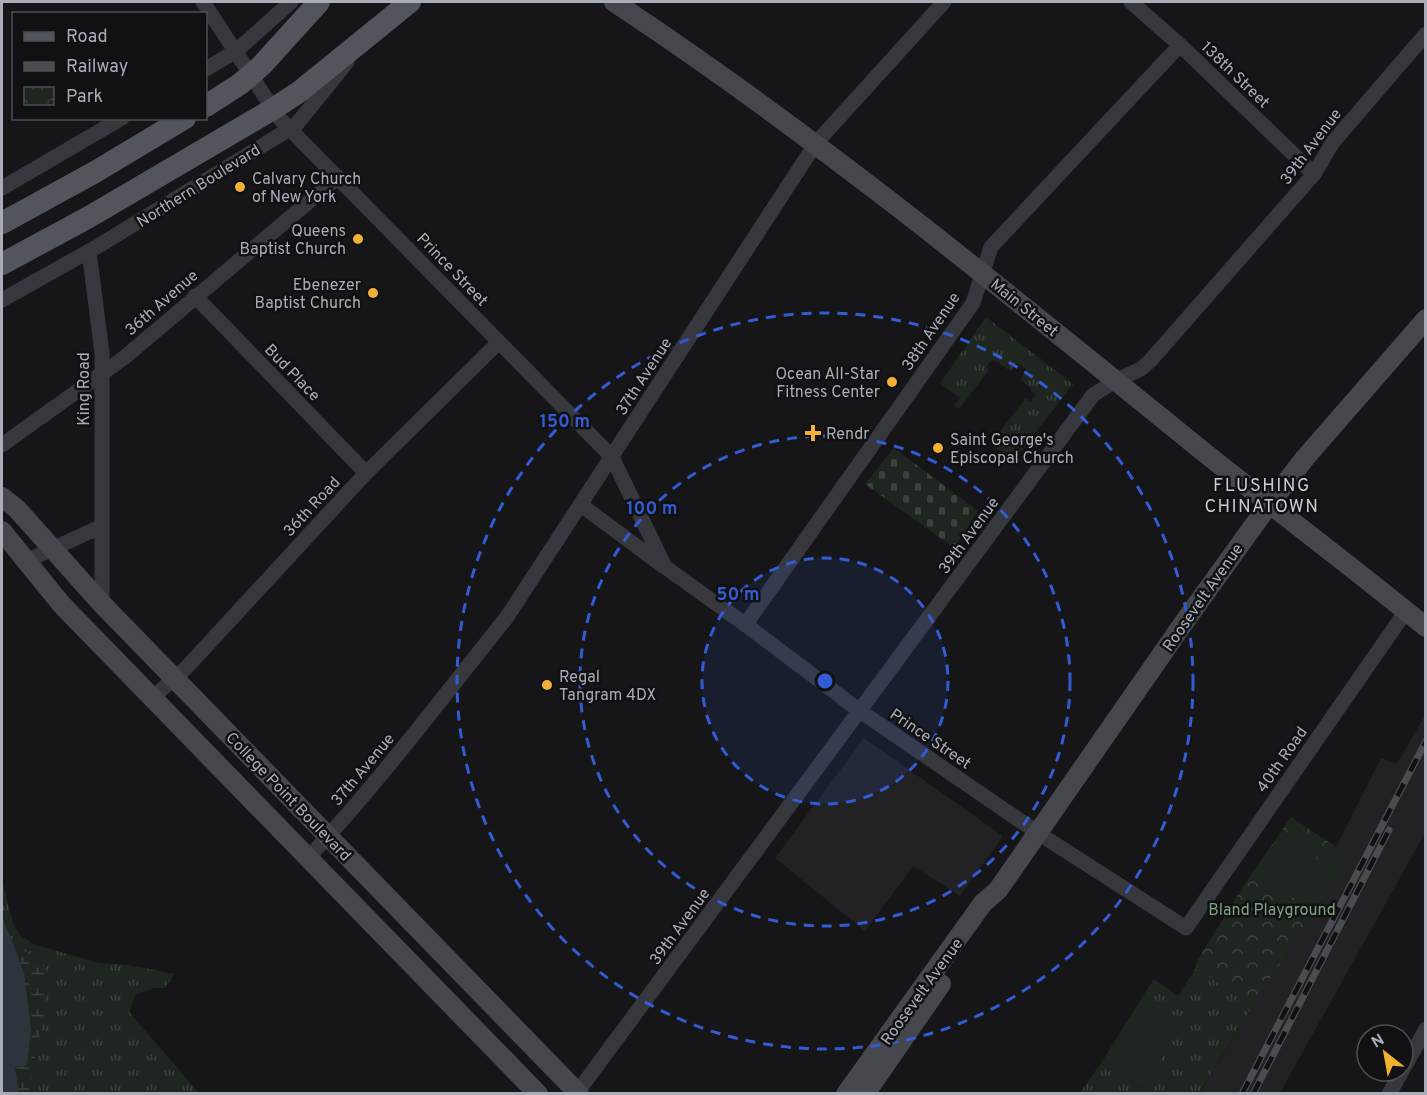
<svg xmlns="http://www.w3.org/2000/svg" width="1427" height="1095" viewBox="0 0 1427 1095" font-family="Overpass,sans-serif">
<defs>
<pattern id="grass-tufts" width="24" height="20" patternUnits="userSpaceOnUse" patternTransform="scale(1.5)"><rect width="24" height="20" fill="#1e261f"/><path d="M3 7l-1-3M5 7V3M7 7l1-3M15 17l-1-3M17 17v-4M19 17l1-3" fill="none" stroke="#3c433d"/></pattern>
<pattern id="wetland-marsh" width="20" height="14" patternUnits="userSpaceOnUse" patternTransform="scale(1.5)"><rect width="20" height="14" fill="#1e261f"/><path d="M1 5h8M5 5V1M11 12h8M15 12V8" fill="none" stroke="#3c433d"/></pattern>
<pattern id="cemetery-stones" width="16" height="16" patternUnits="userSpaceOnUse" patternTransform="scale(1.5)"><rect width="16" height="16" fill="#1e261f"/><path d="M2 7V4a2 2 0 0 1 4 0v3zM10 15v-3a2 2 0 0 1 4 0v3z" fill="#3c433d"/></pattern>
<pattern id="park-crowns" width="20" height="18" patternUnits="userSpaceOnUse" patternTransform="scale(1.5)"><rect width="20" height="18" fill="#1e261f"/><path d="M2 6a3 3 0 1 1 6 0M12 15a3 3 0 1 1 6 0" fill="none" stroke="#3c433d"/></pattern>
</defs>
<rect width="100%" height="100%" fill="#161618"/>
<!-- built -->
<g fill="#222225">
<path d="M1425,715V833L1280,1093L1199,1094L1253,1005L1349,857L1336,847L1381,758L1397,764Z"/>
<path d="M864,738L1003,836L960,896L913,866L865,931L775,858Z"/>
</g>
<!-- grass -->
<g fill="url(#grass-tufts)">
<path d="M986,317L1073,384L1013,462L990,444L1026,398L1030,402L1036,395L1031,391L1032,389L1020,380L1027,370L1017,363L1010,371L996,361L992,360L986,367L989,370L959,409L954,405L960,398L940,383Z"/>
<path d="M2,880L13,923L20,935L33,944L99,963L128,965L174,974L165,988H155L136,994L129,1012L199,1093H19L15,1067L24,972L2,916Z"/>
<path d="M1196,968L1253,1005L1199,1093L1079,1094L1101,1063L1142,1088L1182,1025L1141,999L1154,979L1178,996Z"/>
</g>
<!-- wetland -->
<path fill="url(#wetland-marsh)" d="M12,946L35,956L44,966V1019L35,1055L30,1093H19L15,1067L27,1065L24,972Z"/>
<!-- cemetery -->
<path fill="url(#cemetery-stones)" d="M894,448L978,511L954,548L865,484Z"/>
<!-- park -->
<path fill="url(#park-crowns)" d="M1291,817L1350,856L1253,1005L1196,968L1197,961L1244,885Z"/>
<!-- garden -->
<g fill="#1e261f">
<path d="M1292,826L1323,847L1290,895L1259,874Z"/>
<path d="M1328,842L1349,856L1313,910L1292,897Z"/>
<path d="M1141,999L1182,1025L1142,1088L1101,1063Z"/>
</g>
<!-- water -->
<path fill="#2c353c" d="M2,916L24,972L31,1030L27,1065L15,1067L19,1093H2Z"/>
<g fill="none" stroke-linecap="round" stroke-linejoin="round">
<!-- street -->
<g stroke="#37383d" stroke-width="15">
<path d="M203,2L279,118L612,457L665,567L750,628L860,711L1038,833L1186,928L1406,611"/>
<path d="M1131,2L1180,45L1314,174"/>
<path d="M206,69L236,51L291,2"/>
<path d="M2,188L122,118"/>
<path d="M89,251L102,353V604"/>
<path d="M195,296L366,473"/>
<path d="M2,300L100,245L296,125L347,62"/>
<path d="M2,445L125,357L338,177"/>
<path d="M581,505L663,566"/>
<path d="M26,561L100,527"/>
<path d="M745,625L973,303L991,247L1180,45"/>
<path d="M152,698L186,668L366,473L499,342"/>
<path d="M309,857C380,781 442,698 507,617L816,143L944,2"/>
<path d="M1403,1069L1426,1029"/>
<path d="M576,1094L1093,395L1117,380L1141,369L1150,361L1314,174L1333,142L1426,34"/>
<path d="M1389,1094L1402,1071"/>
</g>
<!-- secondary -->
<g stroke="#45474d" stroke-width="20">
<path d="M614,2C818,137 1005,291 1195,445C1271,506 1350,565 1426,627"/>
<path d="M2,497L17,509L102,604L579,1094"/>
<path d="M2,531L62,605L538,1094"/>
<path d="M846,1094L983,903L998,890L1185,621L1270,503L1305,458L1426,319"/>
<path d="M865,1094L941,984"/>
</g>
<!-- primary -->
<g stroke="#53555c" stroke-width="22">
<path d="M206,106L240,84L261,66L319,2"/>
<path d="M2,223L95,172L185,118"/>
<path d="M2,264L89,217L273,109L299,92L410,2"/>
</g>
<defs>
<g id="rail">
<path d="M1242,1094L1426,741"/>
<path d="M1253,1094L1389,830"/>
</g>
</defs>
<!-- rail casing -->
<use href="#rail" stroke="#4a4c52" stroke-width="7"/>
<!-- rail -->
<use href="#rail" stroke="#111113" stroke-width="4.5" stroke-dasharray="14" stroke-linecap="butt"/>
</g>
<!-- distance rings -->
<circle cx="825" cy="681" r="123" fill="#325cd3" fill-opacity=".12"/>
<g fill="none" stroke="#325cd3" stroke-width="3" stroke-dasharray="10 8">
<circle cx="825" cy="681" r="123"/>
<circle cx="825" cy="681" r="245"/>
<circle cx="825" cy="681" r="368"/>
</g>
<!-- markers -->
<g fill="#f2b134" stroke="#111113" stroke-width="2">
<circle cx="240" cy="187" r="6"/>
<circle cx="358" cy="239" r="6"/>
<circle cx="373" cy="293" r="6"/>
<circle cx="892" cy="382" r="6"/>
<path d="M810 424h6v6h6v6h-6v6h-6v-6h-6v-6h6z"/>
<circle cx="938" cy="448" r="6"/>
<circle cx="547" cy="685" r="6"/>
</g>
<g text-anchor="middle" stroke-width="5" stroke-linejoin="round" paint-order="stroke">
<!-- street labels -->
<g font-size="16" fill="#a8adb8" stroke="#111113">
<text transform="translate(1236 74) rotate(44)" y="6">138th Street</text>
<text transform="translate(1310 146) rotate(-53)" y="6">39th Avenue</text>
<text transform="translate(198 185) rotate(-32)" y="6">Northern Boulevard</text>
<text transform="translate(453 269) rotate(46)" y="6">Prince Street</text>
<text transform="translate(161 302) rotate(-41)" y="6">36th Avenue</text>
<text transform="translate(1025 307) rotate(39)" y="6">Main Street</text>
<text transform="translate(930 331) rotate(-56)" y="6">38th Avenue</text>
<text transform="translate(293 372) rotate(46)" y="6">Bud Place</text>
<text transform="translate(643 376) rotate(-57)" y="6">37th Avenue</text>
<text transform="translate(83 389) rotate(-90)" y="6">King Road</text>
<text transform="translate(311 506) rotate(-47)" y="6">36th Road</text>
<text transform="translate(968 535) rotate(-54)" y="6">39th Avenue</text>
<text transform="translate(1202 597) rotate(-55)" y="6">Roosevelt Avenue</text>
<text transform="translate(931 738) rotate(34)" y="6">Prince Street</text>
<text transform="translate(1281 759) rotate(-55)" y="6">40th Road</text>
<text transform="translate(362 769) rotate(-50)" y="6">37th Avenue</text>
<text transform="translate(289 796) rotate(46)" y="6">College Point Boulevard</text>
<text transform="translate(679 926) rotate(-54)" y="6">39th Avenue</text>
<text transform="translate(921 991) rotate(-54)" y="6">Roosevelt Avenue</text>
</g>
<!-- poi labels -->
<g font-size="16" fill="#a8adb8" stroke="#111113" text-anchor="start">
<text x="252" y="184">Calvary Church<tspan x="252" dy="18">of New York</tspan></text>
<text x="346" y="236" text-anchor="end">Queens<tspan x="346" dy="18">Baptist Church</tspan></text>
<text x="361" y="290" text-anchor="end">Ebenezer<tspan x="361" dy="18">Baptist Church</tspan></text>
<text x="880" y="379" text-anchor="end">Ocean All-Star<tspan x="880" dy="18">Fitness Center</tspan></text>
<text x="826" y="439">Rendr</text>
<text x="950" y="445">Saint George's<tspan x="950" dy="18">Episcopal Church</tspan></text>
<text x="559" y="682">Regal<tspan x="559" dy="18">Tangram 4DX</tspan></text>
</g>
<!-- park labels -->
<g font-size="16" fill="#7fa381" stroke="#111113">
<text x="1272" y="915">Bland Playground</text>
</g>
<!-- neighbourhood labels -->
<g font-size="18" letter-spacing="1.5" fill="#c9ccd4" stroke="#111113">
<text x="1262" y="491">FLUSHING<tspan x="1262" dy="21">CHINATOWN</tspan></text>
</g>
</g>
<circle cx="825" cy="681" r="9" fill="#325cd3" stroke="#111113" stroke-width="3"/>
<g font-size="18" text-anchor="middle" font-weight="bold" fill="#325cd3" stroke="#111113" stroke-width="5" stroke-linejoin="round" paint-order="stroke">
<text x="565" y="427">150 m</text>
<text x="652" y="514">100 m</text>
<text x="738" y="600">50 m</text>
</g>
<!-- border -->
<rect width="1427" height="1095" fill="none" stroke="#a8adb8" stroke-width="6"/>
<!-- legend -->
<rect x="12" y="12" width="195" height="108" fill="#111113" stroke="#4d4f55" stroke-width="1.5"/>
<rect x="24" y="32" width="30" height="9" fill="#53555c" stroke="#4d4f55" stroke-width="1.5"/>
<text x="66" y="42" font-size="18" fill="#a8adb8">Road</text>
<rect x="24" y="62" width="30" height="9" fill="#4a4c52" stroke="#4d4f55" stroke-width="1.5"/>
<text x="66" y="72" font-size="18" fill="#a8adb8">Railway</text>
<rect x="24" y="87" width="30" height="18" fill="url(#park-crowns)" stroke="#4d4f55" stroke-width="1.5"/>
<text x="66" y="102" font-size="18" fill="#a8adb8">Park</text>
<!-- north arrow -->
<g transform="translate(1385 1053) rotate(329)"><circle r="28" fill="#111113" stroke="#4d4f55" stroke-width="1.5"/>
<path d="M0-4.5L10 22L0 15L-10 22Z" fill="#f2b134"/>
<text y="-9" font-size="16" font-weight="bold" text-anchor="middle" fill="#a8adb8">N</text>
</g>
</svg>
